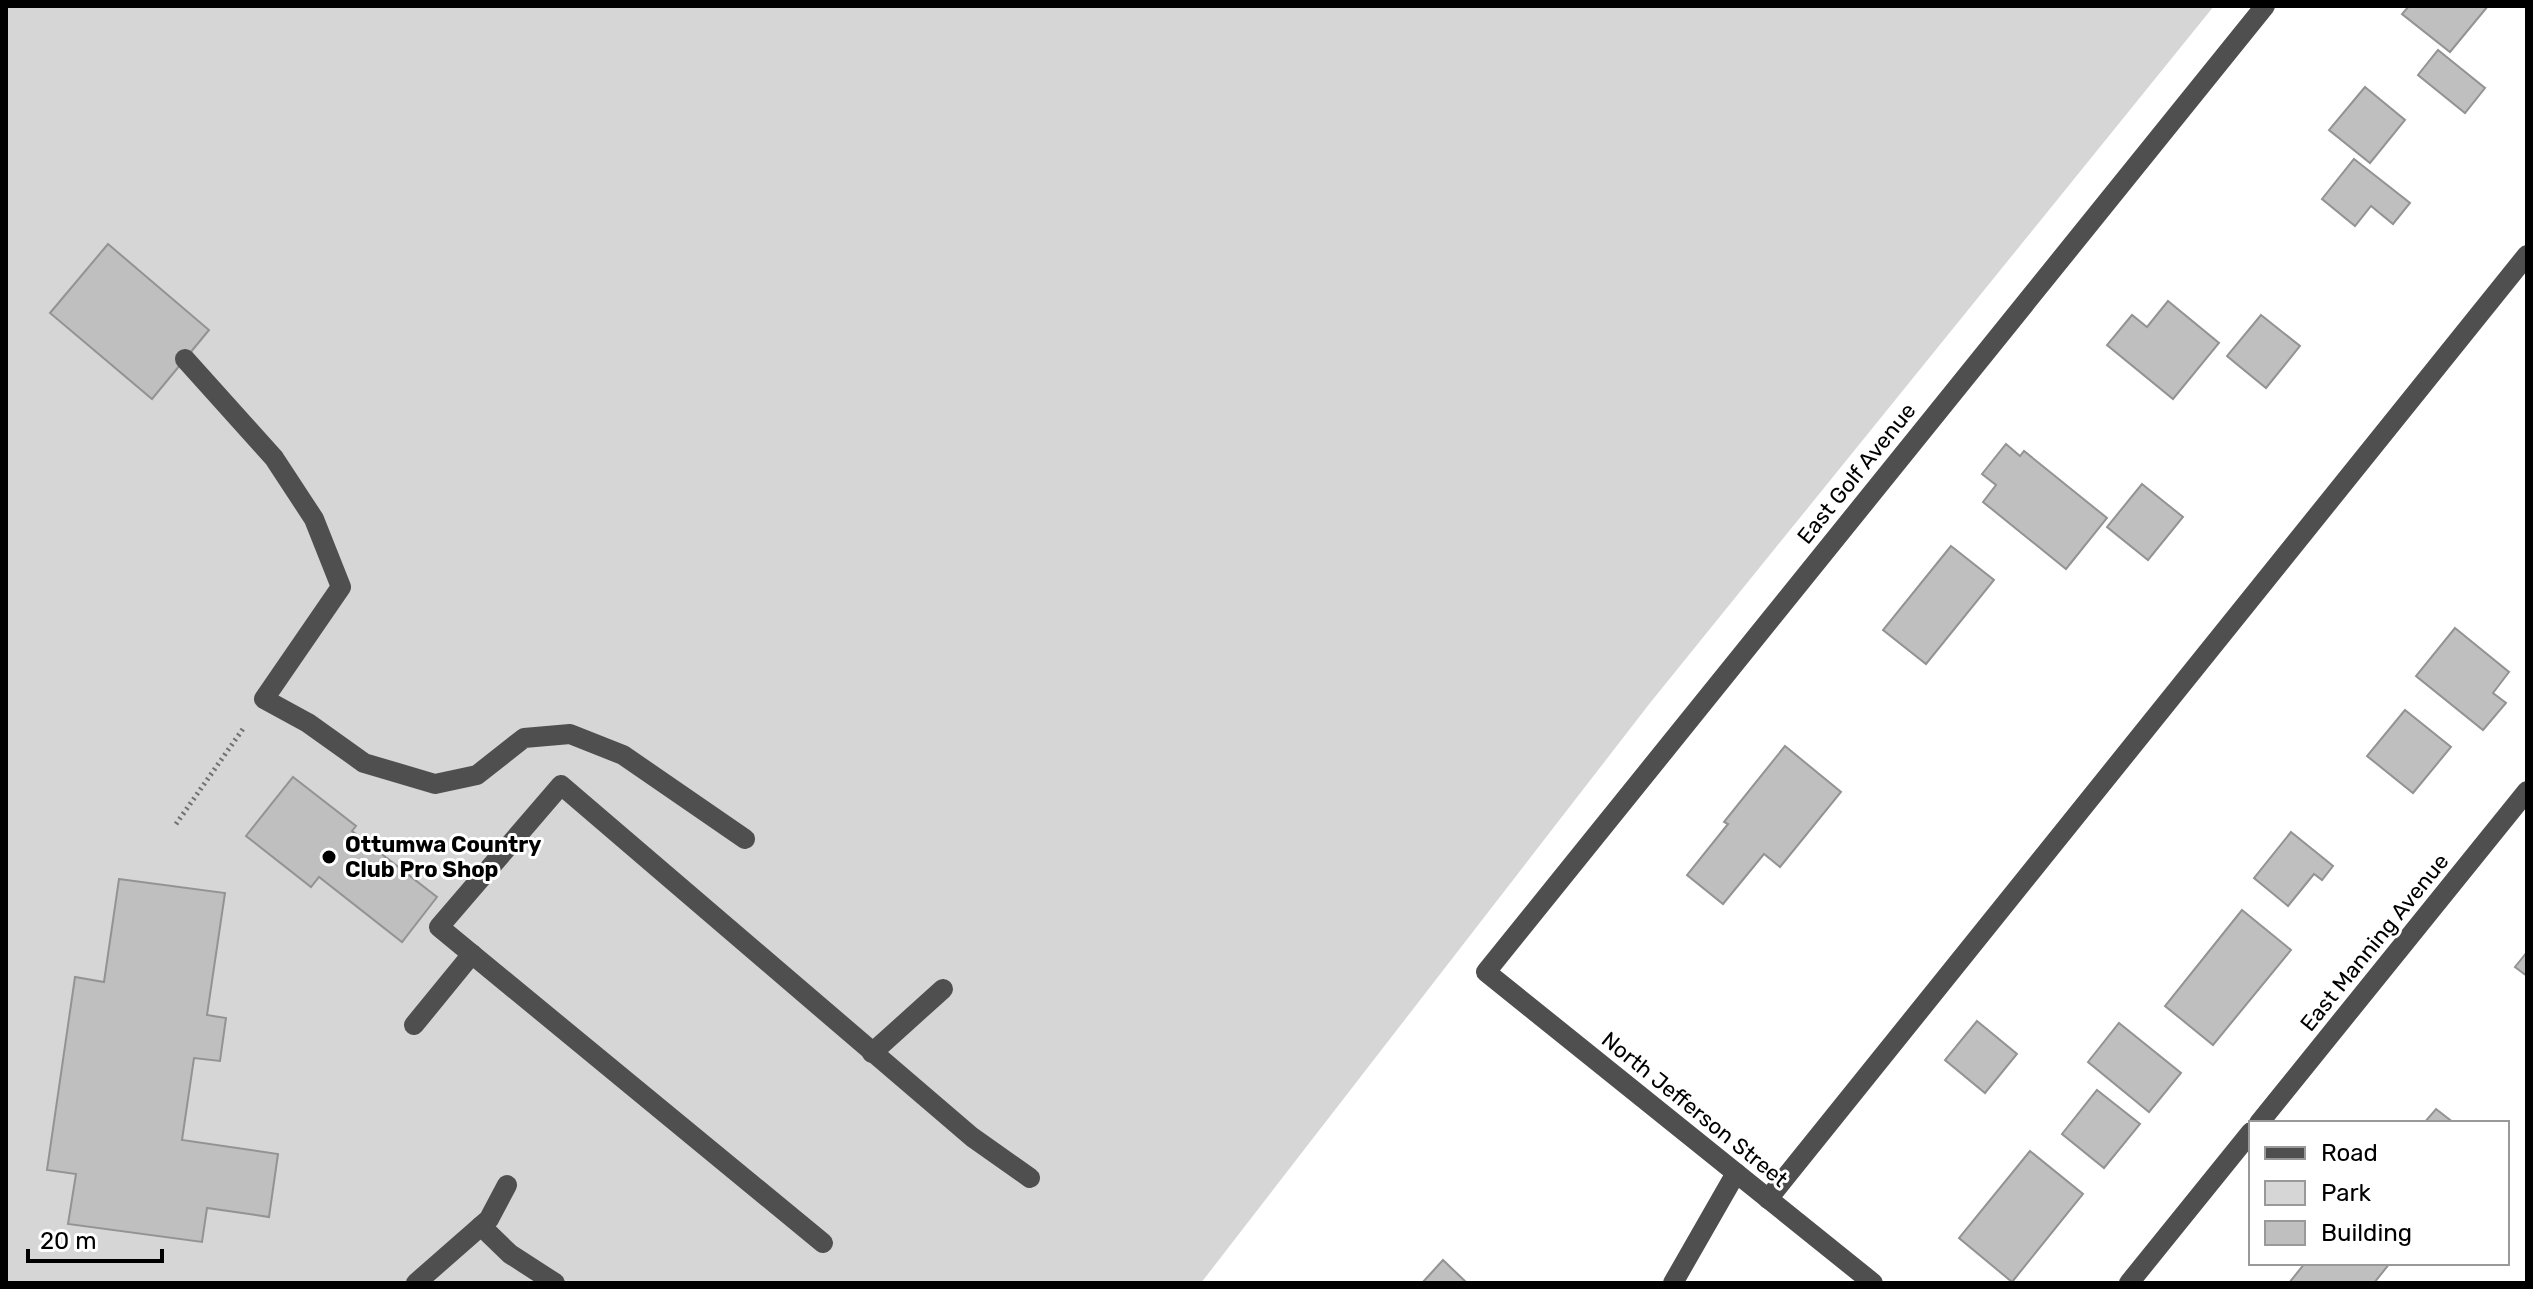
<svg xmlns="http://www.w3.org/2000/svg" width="2533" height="1289" viewBox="0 0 2533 1289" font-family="Rubik,sans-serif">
<rect width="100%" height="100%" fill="#fff"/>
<!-- green -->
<path fill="#d6d6d6" d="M6,6H2214L1650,703L1201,1283H6Z"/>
<!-- building -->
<g fill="#bfbfbf" stroke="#939393" stroke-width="2">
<path d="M2409,6H2488L2450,52L2402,14Z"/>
<path d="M2438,50L2485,88L2465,113L2418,75Z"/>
<path d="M2365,87L2405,120L2370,163L2329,130Z"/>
<path d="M2354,159L2410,203L2393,224L2371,206L2355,226L2322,199Z"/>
<path d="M108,244L209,330L152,399L50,313Z"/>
<path d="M2168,301L2219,343L2173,399L2107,345L2132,315L2147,327Z"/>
<path d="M2261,315L2300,346L2266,388L2227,356Z"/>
<path d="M2006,444L2020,456L2024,451L2107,518L2066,569L1983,502L1996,485L1982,474Z"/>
<path d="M2142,484L2183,517L2148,560L2107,527Z"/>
<path d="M1951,546L1994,580L1926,664L1883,630Z"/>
<path d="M2455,628L2509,672L2493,693L2506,703L2483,730L2416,676Z"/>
<path d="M2405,710L2451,747L2413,793L2367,756Z"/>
<path d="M1785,746L1841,792L1780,867L1764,854L1723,904L1687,875L1728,824L1724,822Z"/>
<path d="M293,777L356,826L352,831L437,897L402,942L319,877L311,887L246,836Z"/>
<path d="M2291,832L2333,866L2322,880L2314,874L2288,906L2254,878Z"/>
<path d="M119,879L225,893L207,1015L226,1018L220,1061L194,1058L182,1140L278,1154L269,1217L207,1208L202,1242L68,1224L76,1174L47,1170L75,977L104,982Z"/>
<path d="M2242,910L2291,950L2213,1045L2165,1006Z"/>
<path d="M2527,952V976L2515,967Z"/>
<path d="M1977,1021L2017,1054L1985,1093L1945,1060Z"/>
<path d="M2119,1023L2181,1073L2149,1112L2088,1062Z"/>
<path d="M2097,1090L2140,1124L2104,1168L2062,1134Z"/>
<path d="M2436,1109L2454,1123H2424Z"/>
<path d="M2030,1151L2083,1194L2012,1282L1959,1238Z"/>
<path d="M1443,1260L1467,1283H1422Z"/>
<path d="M2305,1263H2390L2374,1283H2289Z"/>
</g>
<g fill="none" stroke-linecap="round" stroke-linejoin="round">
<!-- path -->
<path stroke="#717171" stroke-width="5" stroke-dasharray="2 4" stroke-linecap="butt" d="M176,824L245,726"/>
<!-- minor -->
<g stroke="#4f4f4f" stroke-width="20">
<path d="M185,359L274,458L314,519L341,587L264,699L308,723L364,763L435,784L477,775L524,738L570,734L623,755L745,839"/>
<path d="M414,1025L472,954"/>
<path d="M872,1053L943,989"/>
<path d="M2259,1123L2527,791"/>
<path d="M1768,1199L2527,255"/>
<path d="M481,1226L510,1254L555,1283"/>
<path d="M823,1243L439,927L561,785L972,1137L1030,1178"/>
<path d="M416,1283L489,1219L507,1185"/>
<path d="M1673,1283L1736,1173"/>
<path d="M1873,1283L1486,972L2265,6"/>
<path d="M2129,1283L2251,1132"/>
</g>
</g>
<!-- markers -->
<circle fill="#000" stroke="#fff" stroke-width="3" cx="329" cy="857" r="8"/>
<g text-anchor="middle" stroke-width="6" stroke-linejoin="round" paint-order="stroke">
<!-- street labels -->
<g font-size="22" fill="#000" stroke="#fff">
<text transform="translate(1856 473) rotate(-51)" y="8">East Golf Avenue</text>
<text transform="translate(2374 942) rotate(-51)" y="8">East Manning Avenue</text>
<text transform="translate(1695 1109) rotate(39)" y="8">North Jefferson Street</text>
</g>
<!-- poi labels -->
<g font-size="22" font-weight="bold" fill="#000" stroke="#fff" text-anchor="start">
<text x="345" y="852">Ottumwa Country<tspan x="345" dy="25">Club Pro Shop</tspan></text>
</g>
</g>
<!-- border -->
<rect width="2533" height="1289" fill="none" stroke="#000000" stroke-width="16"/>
<!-- legend -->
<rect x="2249" y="1121" width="260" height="144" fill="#ffffff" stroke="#999999" stroke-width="2"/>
<rect x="2265" y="1147" width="40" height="12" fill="#4f4f4f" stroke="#999999" stroke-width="2"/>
<text x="2321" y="1161" font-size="24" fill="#000000">Road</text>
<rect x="2265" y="1181" width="40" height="24" fill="#d6d6d6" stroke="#999999" stroke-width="2"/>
<text x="2321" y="1201" font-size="24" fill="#000000">Park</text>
<rect x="2265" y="1221" width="40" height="24" fill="#bfbfbf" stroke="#999999" stroke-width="2"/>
<text x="2321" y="1241" font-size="24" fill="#000000">Building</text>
<!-- scale -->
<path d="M28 1249v12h134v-12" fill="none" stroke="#000000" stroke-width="4"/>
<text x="40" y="1249" font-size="24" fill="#000000" stroke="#ffffff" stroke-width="6" paint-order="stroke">20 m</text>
</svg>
